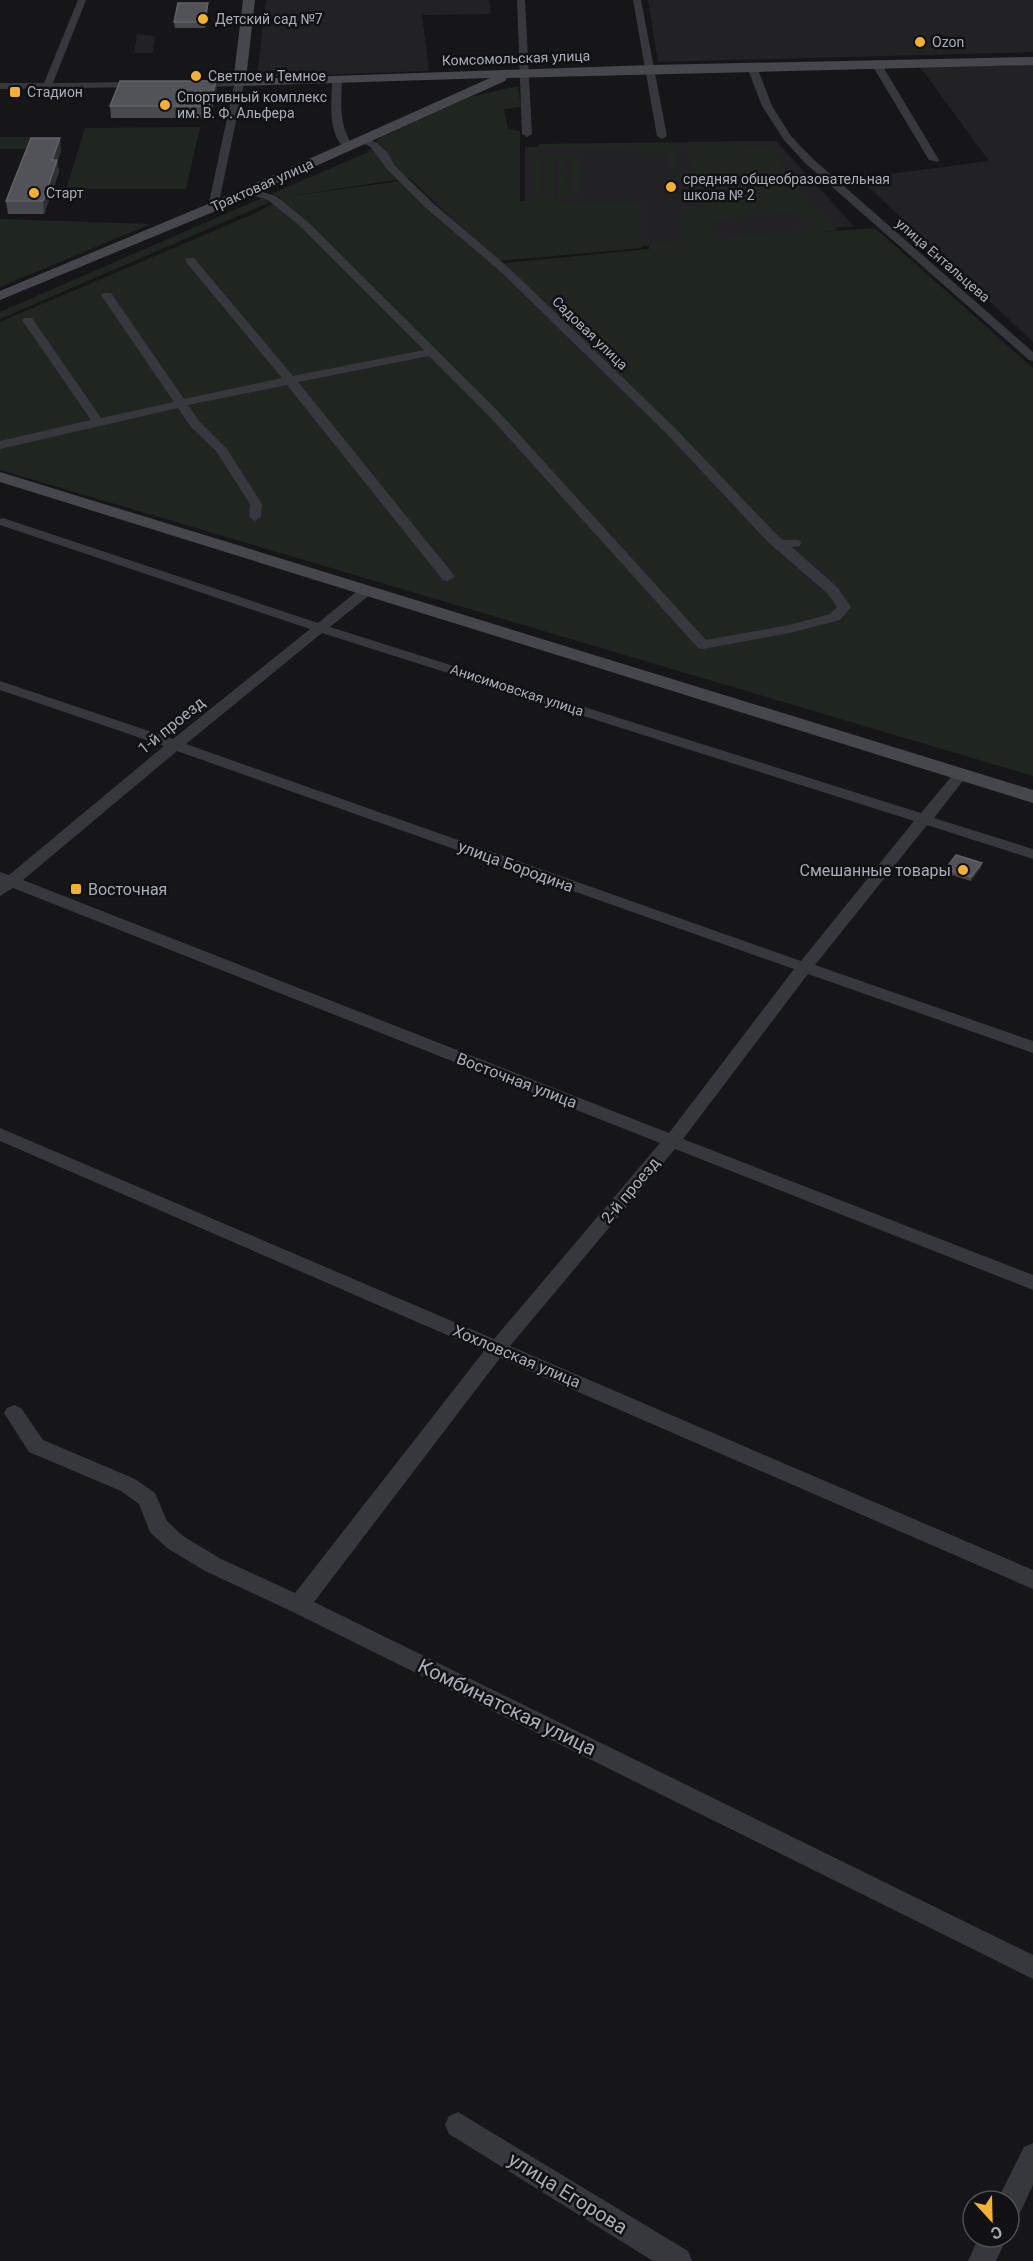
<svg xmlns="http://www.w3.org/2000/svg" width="1033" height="2261" viewBox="0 0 1033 2261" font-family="Roboto,sans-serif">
<rect width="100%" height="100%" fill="#161618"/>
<!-- built -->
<g fill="#222225">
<path d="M266,0H489L491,14L422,15L429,71L257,77Z"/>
<path d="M648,0H1033V52L658,62Z"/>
<path d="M137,34L155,36L153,53H134Z"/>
<path d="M1033,65V342L859,178L989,161L920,67Z"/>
<path d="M776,141L854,226L524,258L525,147Z"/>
</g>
<!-- green -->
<g fill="#1e261f" fill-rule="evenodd">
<path d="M518,86L521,107L504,109L508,129L520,131V201L642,204V248L497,261L409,178L284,197L407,180L496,264L649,249V243L681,241L680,205L704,207L694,200L690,155L710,146L676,147L678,168H668L666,152L640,153L617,149L539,148L538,144L764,141L768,144L733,146L772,149L808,204L838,230L822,232L875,228L1033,368V776L0,470V322L258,212L281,198L271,194L368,152L379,138L470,97ZM786,214L809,220L816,229L715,238L710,223L735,217Z"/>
<path d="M200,127L186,189H66L85,128Z"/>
<path d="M0,137H58L53,149H0Z"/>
<path d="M534,156H541V198H533Z"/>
<rect x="546" y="156" width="8" height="42"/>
<path d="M559,156H566L567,198H559Z"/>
<path d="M572,156H580V198H573Z"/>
<path d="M262,198L273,201L0,319V312Z"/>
<path d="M0,219L151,224L0,287Z"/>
</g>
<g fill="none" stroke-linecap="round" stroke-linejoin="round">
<!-- street -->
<g fill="#37383d" fill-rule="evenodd">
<path d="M78,0H86L53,83L142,82L147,85L145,87L0,89V83H44Z"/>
<path d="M517,0H525L532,134L527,137L522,134Z"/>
<path d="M633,0H641L667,136L662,139L657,136Z"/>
<path d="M877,62L882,65L939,160L938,162L929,160L872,65Z"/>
<path d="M752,64L757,67L772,106L791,136L813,159L1033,352V361L1029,360L805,163L784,140L762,106L747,67Z"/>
<path d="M337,77L342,80C341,104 339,127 354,147L349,150C326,139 332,101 332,80Z"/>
<path d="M239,80L244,83L218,207L213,210L208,207L234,86L193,87L188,84L193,81Z"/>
<path d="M363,137L377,143L388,153L394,165L434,204L509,268L674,427L778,536L783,540H799L801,543L799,546L792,547L838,588L851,607L840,620L790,633L703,649L698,648L489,416L429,356L298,382L453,574L455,577L448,581L443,580L287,385L188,405L199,421L227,449L262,504L261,517L255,521L249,517L250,504L216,451L191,427L178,408L0,449V441L91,420L22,320L24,318H32L101,418L174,402L101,295L103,293H111L184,399L282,378L186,262V258H194L293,376L424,350L300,226L268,200L245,193L244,191L249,188L276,196L308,222L497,410L706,640L789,625L830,614L837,607L828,594L768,542L666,433L501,272L426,208L386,168L371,147L360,142V138Z"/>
<path d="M3,518L318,623L362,587H372L374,590L372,593L330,627L921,813L955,772H965L968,775L965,778L934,818L1033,849V859L927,825L815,965L1033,1041V1053L808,974L683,1139L1033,1275V1290L675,1149L510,1346L1033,1570V1589L500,1358L314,1602L1033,1955V1979L291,1611L205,1571L167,1548L150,1532L139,1504L121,1491L29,1452L4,1413L7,1408L14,1405L21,1408L43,1440L135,1479L155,1493L167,1521L183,1536L221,1559L295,1593L484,1351L0,1141V1128L494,1339L660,1143L13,888L0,896V872L9,875L164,746L0,690V681L173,739L310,629L0,525V519ZM322,633L914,821L801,961L186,744ZM177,751L794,969L669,1133L23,880Z"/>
<path d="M458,2112L688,2251L692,2261H653L449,2134L445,2125L449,2116Z"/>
<path d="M1033,2143V2185L1019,2215L1009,2218V2201H997L1024,2147Z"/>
<path d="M979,2237H1007L996,2261H968Z"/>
</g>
<!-- secondary -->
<g fill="#45474d" fill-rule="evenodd">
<path d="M243,0H255L246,79L650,65L1033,57V65L507,78L505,81L218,210L0,300V291L208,204L490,78L235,86L233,83Z"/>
<path d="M0,472L1033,790V803L0,482Z"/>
</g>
</g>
<!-- wall -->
<g fill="#47494d">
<path d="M208,9L205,28H175L174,22Z"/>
<path d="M217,93L210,118H111L110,106Z"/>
<path d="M61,151L57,161L59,172L44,214H8L6,201Z"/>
<path d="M981,867L971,881L945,873V869Z"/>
</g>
<!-- shaded-wall -->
<g fill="#2f3033">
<path d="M208,3V9L205,28L204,22Z"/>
<path d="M216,81L217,93L210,118L209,106Z"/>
<path d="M60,138L61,151L57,161L59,172L44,214L43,201L52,160Z"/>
<path d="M982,863L981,867L971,881V877Z"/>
</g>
<!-- building -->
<g fill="#525359" stroke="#5f6168" stroke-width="1.5">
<path d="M178,3H208L204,22H174Z"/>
<path d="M120,81H216L209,106H110Z"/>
<path d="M31,138H60L52,160H57L43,201H6Z"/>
<path d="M956,855L982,863L971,877L945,869Z"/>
</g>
<!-- markers -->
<g fill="#f2b134" stroke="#111113" stroke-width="2">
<circle cx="203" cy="19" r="6"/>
<circle cx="920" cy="42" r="6"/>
<circle cx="196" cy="76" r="6"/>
<rect x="9" y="86" width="12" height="12" rx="3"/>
<circle cx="165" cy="105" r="6"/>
<circle cx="671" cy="187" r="6"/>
<circle cx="34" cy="193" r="6"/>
<circle cx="963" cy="870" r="6"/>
<rect x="70" y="883" width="12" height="12" rx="3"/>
</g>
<g text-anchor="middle" stroke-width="5" stroke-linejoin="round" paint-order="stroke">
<!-- far-poi labels -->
<g font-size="14" fill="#a8adb8" stroke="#111113" text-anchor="start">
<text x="215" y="24">Детский сад №7</text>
<text x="932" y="47">Ozon</text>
<text x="208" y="81">Светлое и Темное</text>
<text x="27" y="97">Стадион</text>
<text x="177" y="102">Спортивный комплекс<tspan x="177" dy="16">им. В. Ф. Альфера</tspan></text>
<text x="683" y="184">средняя общеобразовательная<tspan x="683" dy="16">школа № 2</tspan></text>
<text x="46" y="198">Старт</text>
</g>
<!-- far-street labels -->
<g font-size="14" fill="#a8adb8" stroke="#111113">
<text transform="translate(516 58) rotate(-2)" y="5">Комсомольская улица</text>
<text transform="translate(262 185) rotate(-24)" y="5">Трактовая улица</text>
<text transform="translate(943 260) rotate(41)" y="5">улица Ентальцева</text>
<text transform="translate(590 333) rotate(44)" y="5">Садовая улица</text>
<text transform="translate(517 690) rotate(18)" y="5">Анисимовская улица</text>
</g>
<!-- street labels -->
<g font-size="16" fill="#a8adb8" stroke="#111113">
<text transform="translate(171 725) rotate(-39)" y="6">1-й проезд</text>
<text transform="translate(516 866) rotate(20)" y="6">улица Бородина</text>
<text transform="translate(517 1080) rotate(21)" y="6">Восточная улица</text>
<text transform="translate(630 1190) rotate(-50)" y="6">2-й проезд</text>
<text transform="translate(517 1356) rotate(23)" y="6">Хохловская улица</text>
</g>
<!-- poi labels -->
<g font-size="16" fill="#a8adb8" stroke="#111113" text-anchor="end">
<text x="951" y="876">Смешанные товары</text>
<text x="88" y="895" text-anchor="start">Восточная</text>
</g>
<!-- near-street labels -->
<g font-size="20" fill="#a8adb8" stroke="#111113">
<text transform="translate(507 1707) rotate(26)" y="7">Комбинатская улица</text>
<text transform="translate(568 2193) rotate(32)" y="7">улица Егорова</text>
</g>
</g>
<!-- north arrow -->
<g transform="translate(991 2219) rotate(158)"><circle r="28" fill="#111113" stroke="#4d4f55" stroke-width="1.5"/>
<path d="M0-4.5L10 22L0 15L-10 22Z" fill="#f2b134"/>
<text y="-9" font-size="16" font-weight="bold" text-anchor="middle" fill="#a8adb8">С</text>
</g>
</svg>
